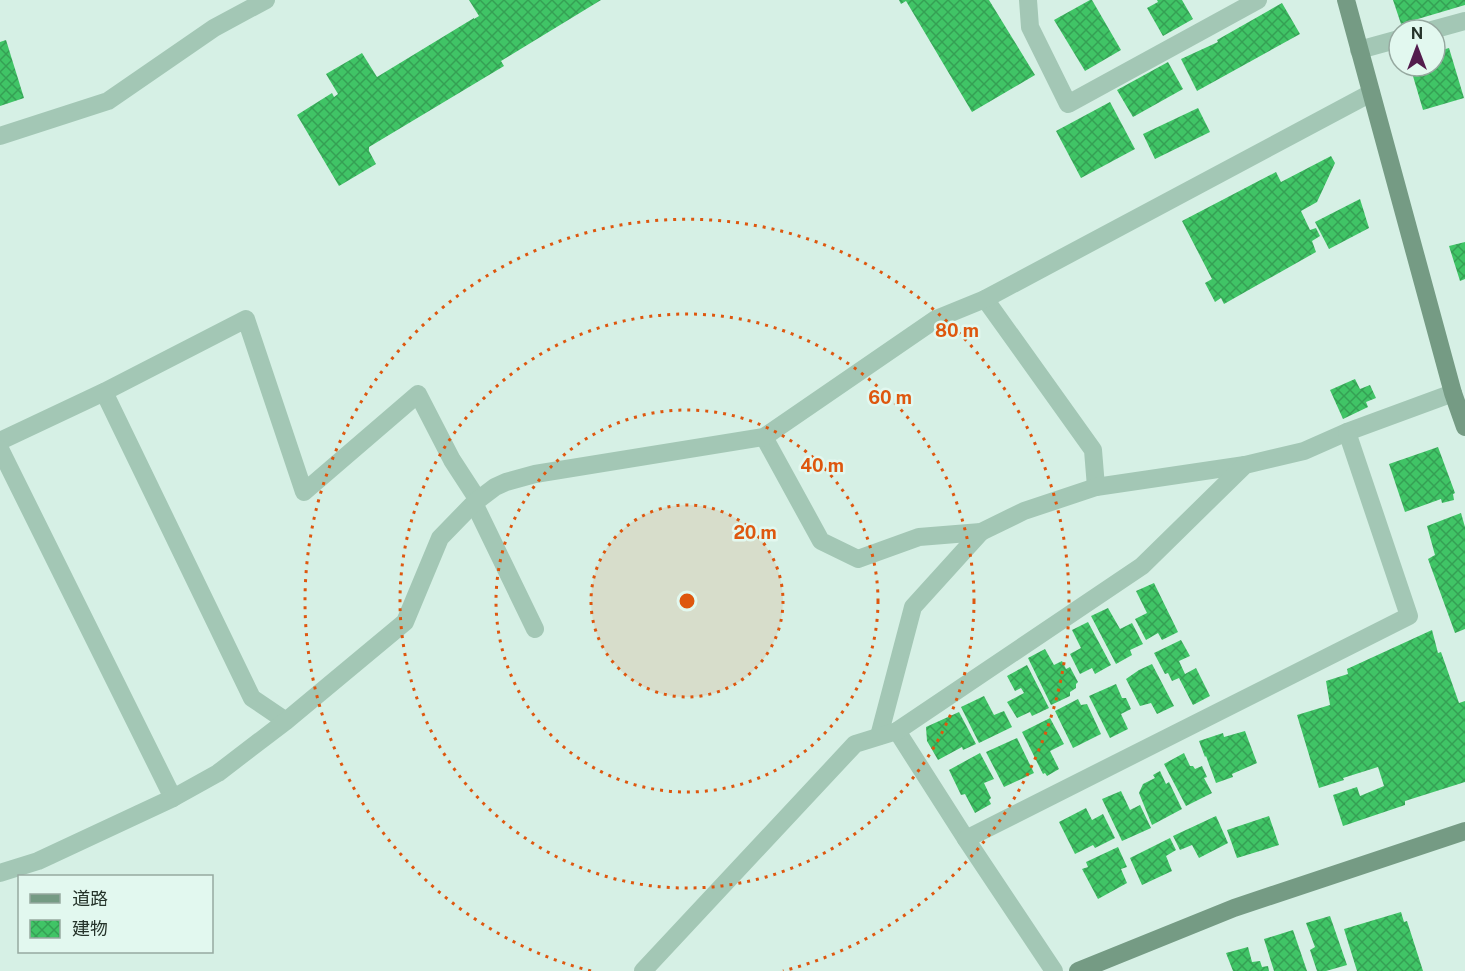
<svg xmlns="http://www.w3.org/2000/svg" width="1465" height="971" viewBox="0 0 1465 971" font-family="'Public Sans','Noto Sans JP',sans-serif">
<defs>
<pattern id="building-cross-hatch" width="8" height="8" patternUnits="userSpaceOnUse" patternTransform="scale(1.5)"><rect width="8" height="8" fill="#40c466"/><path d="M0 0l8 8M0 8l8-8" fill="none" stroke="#35a054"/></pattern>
</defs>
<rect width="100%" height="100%" fill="#d6f0e5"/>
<!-- building -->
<g fill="url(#building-cross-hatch)">
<path d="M469,0H601L501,61L504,66L369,147V151L376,164L339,186L297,115L332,93L334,97L338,94L326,74L362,53L377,77L474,18V19L479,16Z"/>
<path d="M899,0H989L1035,75L972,112L906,1L901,4Z"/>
<path d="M1090,0H1092L1121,50L1085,71L1054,20Z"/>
<path d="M1157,0H1182L1193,19L1163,36L1147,8L1158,2Z"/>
<path d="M1393,0H1465V5L1401,24Z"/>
<path d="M1282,3L1300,34L1197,91L1181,59L1218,42L1217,40Z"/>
<path d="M6,40L24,98L0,106V42Z"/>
<path d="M1449,48L1464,98L1423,110L1410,66H1435V52Z"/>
<path d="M1168,62L1183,89L1133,117L1117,90Z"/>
<path d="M1110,102L1135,149L1081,178L1056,131Z"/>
<path d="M1198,108L1210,132L1155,159L1143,134Z"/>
<path d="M1331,156L1335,163L1317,202L1301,211L1310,230L1316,228L1320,236L1312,241L1316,252L1224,304L1221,298L1215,302L1205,283L1212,279L1182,221L1276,172L1281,182Z"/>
<path d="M1360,199L1369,228L1329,249L1315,222Z"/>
<path d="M1465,242V279L1460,281L1449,246Z"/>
<path d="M1355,379L1360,389L1370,385L1376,398L1366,402L1368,407L1343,419L1330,390Z"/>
<path d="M1438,447L1455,493L1453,494L1454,500L1442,503L1441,499L1405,512L1389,464Z"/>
<path d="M1461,513L1465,527V629L1455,633L1428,559L1435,555L1427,526Z"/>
<path d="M1154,583L1178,632L1162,640L1158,633L1146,640L1135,619L1147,613L1136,591Z"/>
<path d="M1108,608L1120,629L1132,623L1143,644L1130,650L1132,655L1116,664L1091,616Z"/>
<path d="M1088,622L1111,665L1095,674L1092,668L1080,674L1070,654L1081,648L1072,630Z"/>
<path d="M1432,630L1438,653L1441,652L1459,703L1465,701V782L1405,801V805L1343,826L1333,795L1357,787L1360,796L1384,786L1378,767L1343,778L1344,780L1319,788L1297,715L1330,705L1326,681L1348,674L1347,669Z"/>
<path d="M1181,640L1190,656L1179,661L1185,674L1196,668L1210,696L1193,705L1179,678L1172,681L1168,673L1165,674L1154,653Z"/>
<path d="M1045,649L1054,665L1062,661L1066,669L1070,667L1078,682L1076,684V688L1070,692V696L1051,705L1028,658Z"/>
<path d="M1152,664L1174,706L1157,714L1151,703L1140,706L1126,679L1139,670Z"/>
<path d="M1027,665L1049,708L1032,716L1030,712L1017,718L1007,702L1024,693L1021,688L1015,691L1007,676Z"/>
<path d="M1116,684L1122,698H1126L1131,709L1121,714L1128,729L1110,738L1089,696Z"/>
<path d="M984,696L994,715L1004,711L1012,727L979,743L961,707Z"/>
<path d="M1078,699L1081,705L1087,704L1101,734L1073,748L1055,711Z"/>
<path d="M959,712L976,744L963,750L962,747L938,760L927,741L926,727Z"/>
<path d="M1050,718L1064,744L1050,751L1059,769L1047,776L1045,773L1043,774L1022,732Z"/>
<path d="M1245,731L1257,763L1232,774L1233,777L1216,783L1206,756L1205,757L1199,741L1223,733L1224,737Z"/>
<path d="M1017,738L1034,773L1004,787L986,752Z"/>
<path d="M980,753L994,779L984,783L991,798L989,800L991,804L975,813L965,794L961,795L949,770Z"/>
<path d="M1184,753L1190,766H1193L1195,769L1202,766L1207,777L1204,778L1212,793L1186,806L1164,764Z"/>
<path d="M1160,771L1166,784L1169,782L1182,809L1152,825L1139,793L1143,784L1155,778L1153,775Z"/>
<path d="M1121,791L1130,810L1140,805L1151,828L1122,841L1102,799Z"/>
<path d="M1086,808L1092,820L1103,814L1115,838L1095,848L1093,845L1075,854L1059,822Z"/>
<path d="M1216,816L1228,843L1199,858L1192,845L1180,850L1173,836Z"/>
<path d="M1269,816L1279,845L1237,858L1227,830Z"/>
<path d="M1170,838L1176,850L1166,856L1172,871L1142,885L1130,858Z"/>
<path d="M1118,847L1127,867L1121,869L1127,883L1098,899L1082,869L1088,867L1086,862Z"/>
<path d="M1401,912L1404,922L1407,921L1423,971H1357L1344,929Z"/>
<path d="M1330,916L1347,965L1326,971H1317L1310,950L1315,947L1306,923Z"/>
<path d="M1293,930L1307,971H1274L1264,939Z"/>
<path d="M1248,947L1252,962L1260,961L1262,967L1268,966L1269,971H1233L1226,953Z"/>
</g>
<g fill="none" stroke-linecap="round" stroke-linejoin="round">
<!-- street -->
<g stroke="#a3c7b5" stroke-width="18">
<path d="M1028,0L1030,27L1068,104L1258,0"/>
<path d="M1432,30L1465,21"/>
<path d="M1359,50L1399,39"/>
<path d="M0,136L108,101L214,28L266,0"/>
<path d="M985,299L1093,450L1096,487"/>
<path d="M104,392L252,698L286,721"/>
<path d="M764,437L821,541L858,559L919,537L981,532L1024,511L1096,487L1245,465"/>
<path d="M0,441L104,392L246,319L304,492L418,394L452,460L478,500"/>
<path d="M0,449L173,798"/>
<path d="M474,503L535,629"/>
<path d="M897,731L966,839"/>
<path d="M879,736L913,607L981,532"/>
<path d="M0,873L38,861L173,798L218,773L286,721L405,622L440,538L474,503L495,487L506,482L535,474L764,437L936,319L985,299L1371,93"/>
<path d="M643,971L855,744L897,731L1142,566L1245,465L1304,451L1347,432L1453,393"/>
<path d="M1054,971L966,839L1409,616L1347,432"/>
</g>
<!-- secondary -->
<g stroke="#759b84" stroke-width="18">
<path d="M1346,0L1453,393L1465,427"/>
<path d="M1078,971L1234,908L1465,831"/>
</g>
</g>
<!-- distance rings -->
<circle cx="687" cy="601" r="96" fill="#de570e" fill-opacity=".12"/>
<g fill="none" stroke="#de570e" stroke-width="3" stroke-dasharray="3 6">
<circle cx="687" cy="601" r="96"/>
<circle cx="687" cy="601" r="191"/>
<circle cx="687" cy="601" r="287"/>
<path d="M591 971A382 382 0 1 1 783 971"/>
</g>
<circle cx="687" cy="601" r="9" fill="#de570e" stroke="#e2f8ef" stroke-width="3"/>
<g font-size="18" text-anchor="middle" font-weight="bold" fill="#de570e" stroke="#e2f8ef" stroke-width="5" stroke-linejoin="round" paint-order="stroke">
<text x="957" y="337">80 m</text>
<text x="890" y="404">60 m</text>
<text x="822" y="472">40 m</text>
<text x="755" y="539">20 m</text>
</g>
<!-- legend -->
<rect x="18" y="875" width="195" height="78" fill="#e2f8ef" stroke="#96a9a0" stroke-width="1.5"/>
<rect x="30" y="894" width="30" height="9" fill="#759b84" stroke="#96a9a0" stroke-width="1.5"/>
<text x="72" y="905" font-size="18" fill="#25332a">道路</text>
<rect x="30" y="920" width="30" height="18" fill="url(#building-cross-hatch)" stroke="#96a9a0" stroke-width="1.5"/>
<text x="72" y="935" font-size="18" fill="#25332a">建物</text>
<!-- north arrow -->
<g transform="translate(1417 48)"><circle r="28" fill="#e2f8ef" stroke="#96a9a0" stroke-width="1.5"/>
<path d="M0-4.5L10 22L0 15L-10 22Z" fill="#531c4d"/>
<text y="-9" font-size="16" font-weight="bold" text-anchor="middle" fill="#25332a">N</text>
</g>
</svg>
